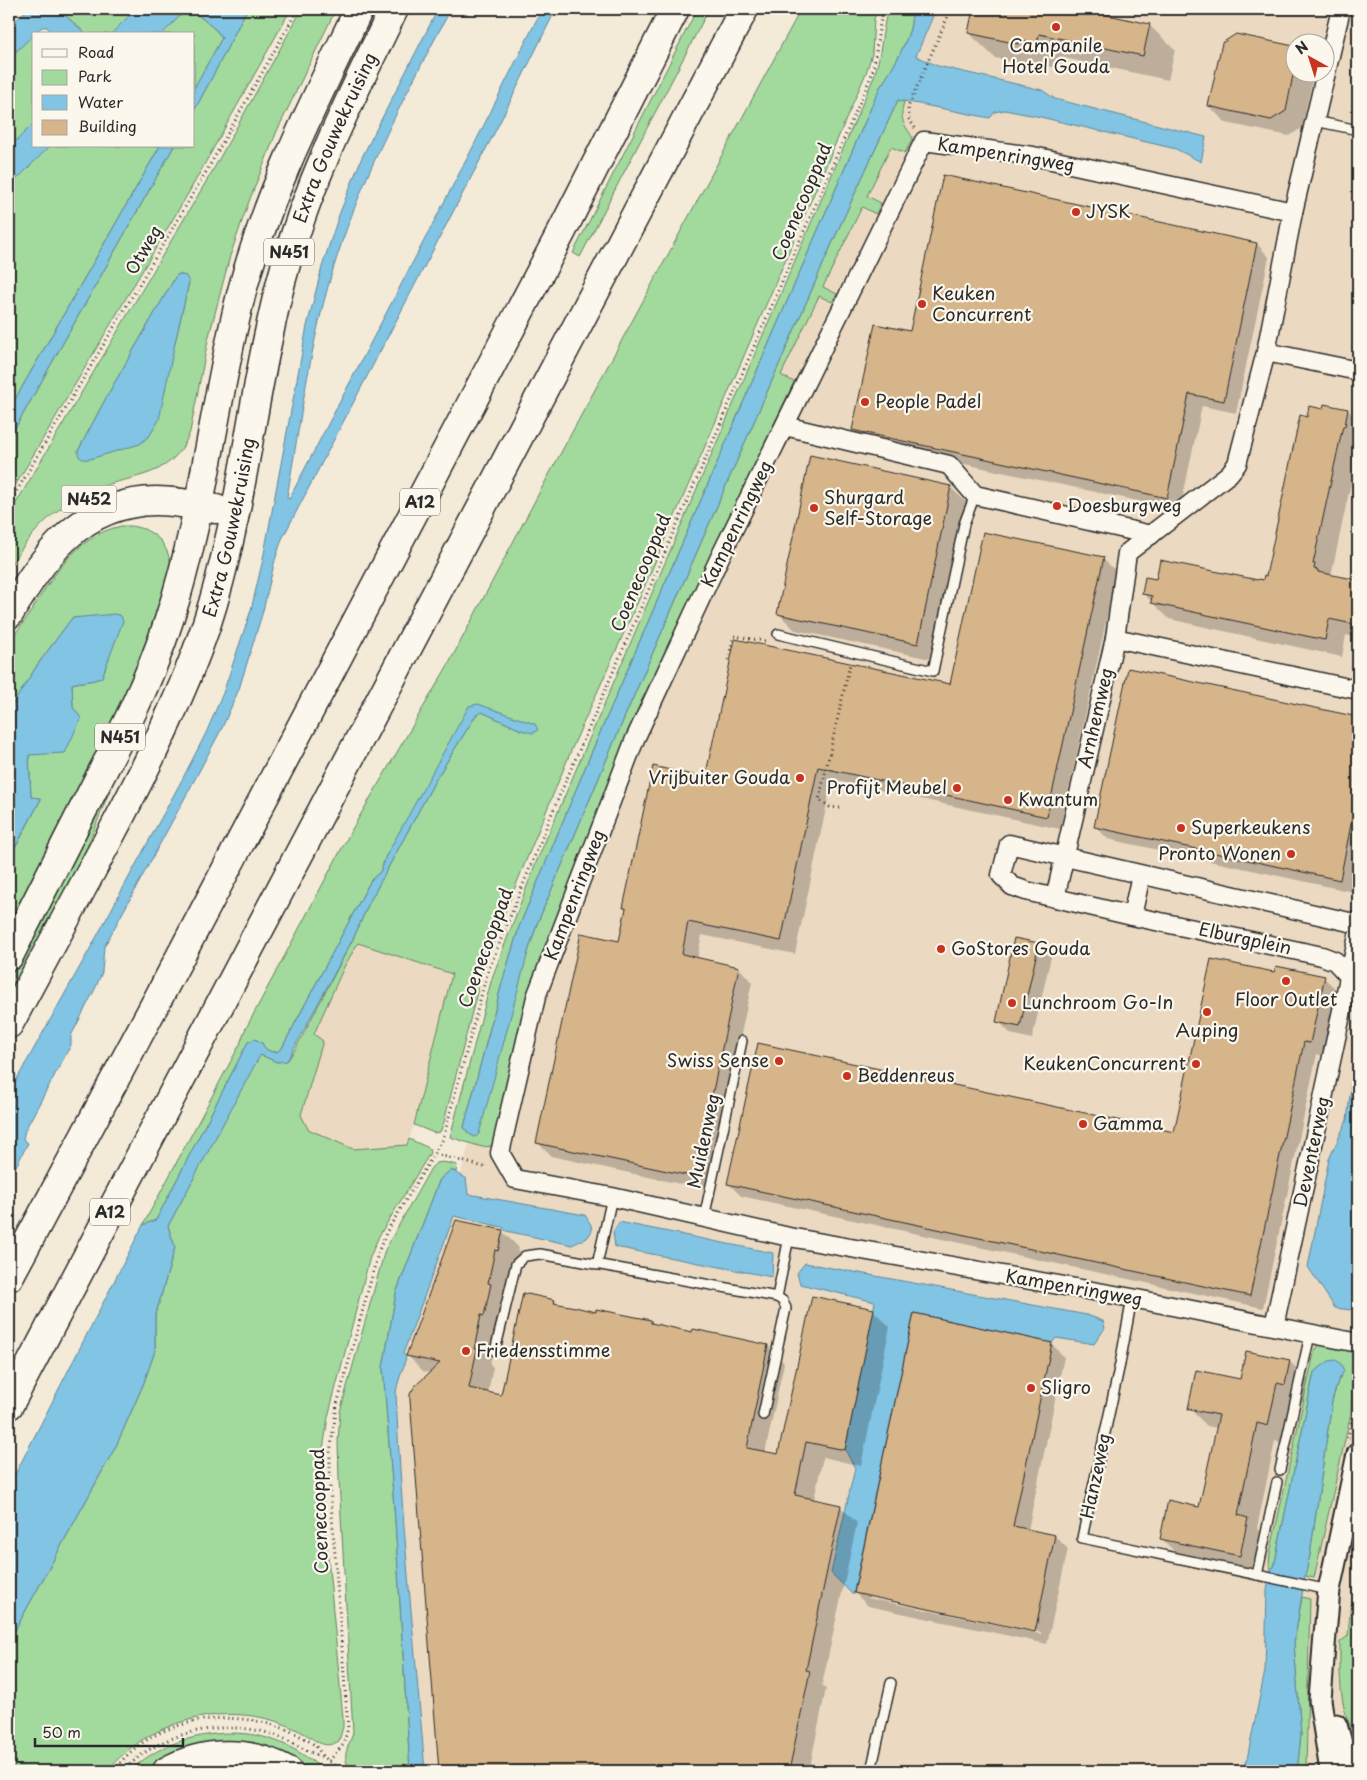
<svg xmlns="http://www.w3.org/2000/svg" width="1367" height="1780" viewBox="0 0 1367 1780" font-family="'Playpen Sans',sans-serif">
<rect width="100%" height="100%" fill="#f4ead8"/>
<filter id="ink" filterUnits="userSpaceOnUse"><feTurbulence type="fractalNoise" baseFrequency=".02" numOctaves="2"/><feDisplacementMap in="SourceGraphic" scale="10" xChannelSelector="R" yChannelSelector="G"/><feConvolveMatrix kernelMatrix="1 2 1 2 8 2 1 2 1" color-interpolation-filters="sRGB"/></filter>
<g filter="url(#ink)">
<!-- built -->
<g fill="#ebdac1" fill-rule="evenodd">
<path d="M936,9H1358V1764L1339,1771H417L388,1381L403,1355L454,1215L460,1217L457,1189L507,1000ZM1294,42H1324V72H1294Z"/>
<path d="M358,942L452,974L414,1125L407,1145L353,1149L308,1129L301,1116L322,1041L314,1034L344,967Z"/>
</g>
<!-- green -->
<g fill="#a2d99c" stroke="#668264" fill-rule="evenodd">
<path d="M58,9H136L111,34H86Z"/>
<path d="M187,9H191L217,31L222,38L194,88V34H162Z"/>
<path d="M247,9H291L189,192L9,496V439L174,146H194V111L217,68Z"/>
<path d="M302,9H336L277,131L248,204L230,256L208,340L190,432C171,483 126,473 85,493C52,510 28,536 9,568V515L213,170ZM179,274L189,282L174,347L78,451L107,396L176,276Z"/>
<path d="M697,9H709L580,257L573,253Z"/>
<path d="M801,9H878L874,19L872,54L866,73L637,604L573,746L502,919L482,973L444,1122L440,1132L434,1133L414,1125L452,974L358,943L344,967L314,1034L323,1041L301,1115L308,1129L353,1149L407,1145L409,1139L429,1148L430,1153L379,1236L370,1257L328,1417L323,1450L321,1481L343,1718V1727L339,1741C324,1750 317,1741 305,1734C298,1730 291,1727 284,1724C223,1701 148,1721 107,1771H9V1641L116,1446L143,1385L155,1351V1317L175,1247L168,1226L258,1058L261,1055L277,1062L288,1060L296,1048L354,937L369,903L436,779L476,715L482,712L521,730L478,704L386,856L380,872L371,880L282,1048L277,1052C269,1052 265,1050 262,1043L255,1039L248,1042L156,1220L143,1225L240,1044L245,1030L351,831L448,665L538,495Z"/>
<path d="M888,9H913C911,15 912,22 910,29C904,48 892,71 880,87L590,756L519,927L502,983L464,1127L469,1134L537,924L625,716L838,230L898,100L904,102C899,120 904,124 913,138L905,153L891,147L867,196L881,203L876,214L862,207L823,287L837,294L832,302L819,296L781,375L794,382L634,720L535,975L493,1146L482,1147L450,1137L492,978L535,865L873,79C882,56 881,32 888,9Z"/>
<path d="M34,34V123L9,148V58Z"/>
<path d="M50,146H160L9,410V187Z"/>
<path d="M121,526H132L144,529L153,534L161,541L167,551L171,563L165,596L125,700L9,928V846L17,845L41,799L39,798H31L29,755L73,707L72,684C82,681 93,682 102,677L122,621L72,618L38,664L9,710C9,698 6,654 9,645C13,635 22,625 28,616C51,579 75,536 121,526Z"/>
<path d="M110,781L113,782L75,878L9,1001V977Z"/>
<path d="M443,1162L457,1165L456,1172L451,1170L440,1179L396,1293L383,1368L395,1520L410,1771H352C340,1758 348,1748 353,1733L339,1480L338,1441L340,1412L385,1250L431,1168L436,1163Z"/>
<path d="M1320,1343L1350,1348L1358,1356L1352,1387L1351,1413L1314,1578L1305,1576L1310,1555L1332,1401L1338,1381L1343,1371L1314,1372L1274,1567L1271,1569L1269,1564L1270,1553L1314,1353Z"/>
<path d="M1358,1579V1741C1338,1709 1340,1677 1340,1642L1348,1636L1350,1611Z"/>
<path d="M1302,1597L1310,1599L1306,1771H1297L1301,1735L1294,1644Z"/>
<path d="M230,1733C269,1733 296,1747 325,1771H310L291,1758L160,1761L144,1771H130C157,1745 193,1734 230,1733Z"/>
</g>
<!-- water -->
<g fill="#82c4e3" stroke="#5f8799">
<path d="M27,9H58L86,34H53L47,27H42L9,58V28Z"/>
<path d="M136,9H187L162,34H111Z"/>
<path d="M191,9H247L217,68L194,111V88L222,38L217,31Z"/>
<path d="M438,9H451C408,89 364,172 336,260C311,337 301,418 287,497L289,499L473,147L542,9H556L499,124L282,539L275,560L263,611L239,689L222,728L187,794L104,947L102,972L96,987L71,1036V1045L25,1130L23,1139L28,1143L9,1180V1093L91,947L184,776L206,733L223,693L251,610L263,559L307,326L322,267L339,215L362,157Z"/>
<path d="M913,9H936L916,56L938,66L1042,90L1055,99L1206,137L1201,162L1176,149L1036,116L1004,110L995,112L990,118L898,100L838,230L625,716L537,924L528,952L479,1134L475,1137L469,1134L464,1127L502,983L519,927L590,756L880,87C892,71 904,48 910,29C912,22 911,15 913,9Z"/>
<path d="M34,123V146H50L9,187V148Z"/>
<path d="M160,146H174L9,439V410Z"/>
<path d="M179,274L186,276L189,282L174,347L159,420L150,435L140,444L90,459C83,460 78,459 78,451L107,396L176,276Z"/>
<path d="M115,614L121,616L123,621L102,677C93,682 82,681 72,684L73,707L81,718L65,753L29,755L31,797L39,798L41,799L16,846H9V710L38,664L72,618Z"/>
<path d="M478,704L535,724L538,730L533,733L521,730L482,712L476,715L436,779L369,903L354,937L287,1061L277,1062L261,1055L258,1059L168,1226L175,1247L155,1317V1351L143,1385L116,1446L9,1641V1486L143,1225L156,1220L248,1042L255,1039L262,1043C265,1050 269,1052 277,1052L282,1048L371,880L380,872L386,856L469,706Z"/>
<path d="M1358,1046V1302L1350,1310L1335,1308L1308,1267L1329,1159L1347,1120L1355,1053Z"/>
<path d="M451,1170L466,1178L468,1194L585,1215L591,1225L592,1231L587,1238L572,1245L506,1231L502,1227L454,1216L403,1354L406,1356C404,1369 397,1381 396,1394C401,1520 415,1646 425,1771H410L395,1520L383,1368L396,1293L440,1179Z"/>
<path d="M619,1222L773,1253L772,1277L615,1247L613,1232Z"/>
<path d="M805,1263L1087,1315L1103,1321L1105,1328L1094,1344L1056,1338L1052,1343L914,1313L853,1595L831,1573L855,1468L845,1450L875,1302L800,1284L797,1273Z"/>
<path d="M1336,1360L1341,1364L1344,1371L1338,1381L1332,1401L1310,1555L1305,1576L1294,1644L1301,1735L1297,1771H1224L1246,1764L1265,1671L1267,1590L1271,1569L1274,1567L1314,1372L1329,1361Z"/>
</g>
<!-- shadow -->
<g fill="#0003" fill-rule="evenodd">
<path d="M970,9H1074L1149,25L1175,50L1168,80L1064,58L1062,69L1043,65V68L995,58L969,33L973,13Z"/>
<path d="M1236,35L1294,47V72H1314L1302,128L1289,136L1226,123L1209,106Z"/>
<path d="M1257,244L1269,257L1236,413L1202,406L1180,510L866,443L854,430L911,333Z"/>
<path d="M1348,410L1358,421V450L1331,576L1358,581V638L1346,635L1342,657L1169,619L1143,593L1157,580L1264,581L1267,577L1308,418L1324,411Z"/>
<path d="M950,487L968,504L935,660L795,630L778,613Z"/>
<path d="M1103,559L1117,572L1060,829L832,780L795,954L702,935L697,959L739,968L752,982L708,1190L551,1156L538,1143L620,942L627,910L624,907L706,779L951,686Z"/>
<path d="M1129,670L1358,719V860L1353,892L1108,839L1095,826Z"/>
<path d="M1038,945L1051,957L1032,1039L1011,1034L998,1021Z"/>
<path d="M1275,973L1324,978L1337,990L1323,1056L1317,1054L1263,1308L741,1196L728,1183L1175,1134Z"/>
<path d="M502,1231L519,1248L490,1364L493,1367L488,1393L502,1396L554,1301L558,1305L574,1309L651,1321L655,1325L693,1334L727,1338L768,1346L784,1363L765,1453L779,1456L874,1311L890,1327L861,1466L823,1457L814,1500L840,1506L857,1523L822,1685L826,1689L809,1771H441L411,1400L430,1373L424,1372L407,1355Z"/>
<path d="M1052,1344L1064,1357L1028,1530L1055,1536L1068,1549L1047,1644L868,1606L855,1593ZM868,1595L1041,1632V1634L868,1598Z"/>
<path d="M1247,1352L1290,1362L1308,1379L1303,1402L1295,1400L1286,1443L1275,1441L1257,1528L1266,1537L1258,1573L1179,1556L1161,1538L1200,1508L1217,1428L1207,1426L1189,1408L1241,1381Z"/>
</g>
<!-- building -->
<g fill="#d7b58a" stroke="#2b2b2b">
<path d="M973,9H1080L1150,24L1143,56L1039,34L1037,44L1018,40V44L968,33Z"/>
<path d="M1236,34L1294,46V70L1286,111L1271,120L1208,106L1222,43Z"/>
<path d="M943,175L1257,243L1224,401L1189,394L1167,498L852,430L875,324L910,331Z"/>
<path d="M1324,404L1348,409L1345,426H1343L1313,564H1315L1314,569L1318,570V572L1358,580V625L1329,619L1325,640L1151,603L1152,596L1142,594L1145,577L1156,579L1160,560L1258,580L1259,579L1263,580L1264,575L1266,576L1300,415L1307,417L1309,406L1323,409Z"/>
<path d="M810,455L951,486L918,644L777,614Z"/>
<path d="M983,532L1104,557L1047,817L818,767L781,941L688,922L682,954L739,967L695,1177L536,1143L581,933L619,941L626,908H623L653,766L705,778L735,639L950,684Z"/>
<path d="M1128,668L1358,717V789L1340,880L1094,827Z"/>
<path d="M1014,938L1039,943L1020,1027L996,1022Z"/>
<path d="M1211,959L1274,972L1276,966L1325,976L1310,1043L1304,1042L1250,1296L727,1184L758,1043L1174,1132Z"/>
<path d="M456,1220L503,1230L498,1251L495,1250L488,1283L491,1284L484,1316L481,1315L474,1349H477L469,1388L501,1395L523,1293L555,1300L554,1303L575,1307L596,1312V1309L651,1320V1323L692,1332L693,1329L727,1336L768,1345L747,1448L778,1454L812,1296L874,1309L845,1450L806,1442L795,1495L841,1505L806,1670L810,1671L789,1771H439L410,1400V1394L415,1386L440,1363L406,1356Z"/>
<path d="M914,1313L1052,1343L1013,1526L1055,1535L1035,1632L854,1593Z"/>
<path d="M1246,1351L1290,1360L1285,1385L1277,1383L1268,1426L1257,1423L1238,1515L1248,1518L1240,1556L1160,1539L1168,1500L1199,1507L1219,1415L1188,1409L1196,1370L1240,1379Z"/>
</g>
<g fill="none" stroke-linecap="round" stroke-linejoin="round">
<defs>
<g id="service">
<path d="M1315,121L1358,130"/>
<path d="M778,634L933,671L964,524L975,495"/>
<path d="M704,1218L742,1041"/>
<path d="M597,1265L612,1197"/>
<path d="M1132,1298L1120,1364L1082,1538L1329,1590"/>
<path d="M495,1351L516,1264L525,1256L540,1254L777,1297"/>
<path d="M763,1415L786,1308L783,1301L777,1297L789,1237"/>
<path d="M1280,1470L1310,1335"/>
<path d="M1257,1575L1277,1482"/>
<path d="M871,1771L891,1683"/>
</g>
<g id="minor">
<path d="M1293,212L1341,9"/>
<path d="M1266,352L1358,371"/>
<path d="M785,426L949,465L975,495L1151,535"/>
<path d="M1358,690L1115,638L1127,553L1229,474L1237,464L1266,352L1293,212L1033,156L924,141L720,557L635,739L536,997L500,1153L515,1179L612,1197L789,1237L1132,1298L1358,1343"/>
<path d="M1055,898L1115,638"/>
<path d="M1132,916L1141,875"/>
<path d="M1350,977L1335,961L1322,956L1132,916L1026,891L1012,886L1001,875L1009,844L1358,924"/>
<path d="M1274,1326L1358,936"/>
</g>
<g id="tertiary">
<path d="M1336,1725L1349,1771"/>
<path d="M1331,1771L1320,1700L1324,1646L1329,1590L1358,1454"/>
</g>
<g id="primary">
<path d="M9,614C44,556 80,502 156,501C176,501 196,505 216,509"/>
<path d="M9,956C37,901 64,847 92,792C121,736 150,680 169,620C204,513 214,400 242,291C268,192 315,101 359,9"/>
<path id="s1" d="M9,1024C42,963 75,902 108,840C145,770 180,701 206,626C243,514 251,396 281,282C306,186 351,97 394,9"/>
<path d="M167,1771C204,1750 251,1750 288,1771"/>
</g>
<g id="motorway">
<path d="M9,1277L161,993L562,231L675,9"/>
<path d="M9,1405L744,9"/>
</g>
</defs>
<!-- service casing -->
<use href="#service" stroke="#2b2b2b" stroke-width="12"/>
<!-- minor casing -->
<use href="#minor" stroke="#2b2b2b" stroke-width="21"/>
<!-- tertiary casing -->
<use href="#tertiary" stroke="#2b2b2b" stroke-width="25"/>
<!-- primary casing -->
<use href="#primary" stroke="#2b2b2b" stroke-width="31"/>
<!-- motorway casing -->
<use href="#motorway" stroke="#2b2b2b" stroke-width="31"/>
<!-- path -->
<g stroke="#2b2b2b" stroke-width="3" stroke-dasharray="1 4" stroke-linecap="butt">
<path d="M915,128L909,119L908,107L951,9"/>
<path d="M9,504L206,172L298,9"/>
<path d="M728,660L734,636L766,641"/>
<path d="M840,808L830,807L819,800L850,664"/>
<path d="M435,1154L488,1168"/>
<path d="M1348,1438L1354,1408L1356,1383L1358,1372"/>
<path d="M329,1761L343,1745L348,1728L330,1488V1453L337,1405L379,1250L387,1231L443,1139L487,974L552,813L872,74C877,53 877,30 884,9"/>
<path d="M114,1771C154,1712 250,1704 307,1740C315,1744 318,1749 323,1756C328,1761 335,1766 340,1771"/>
<path d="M122,1771C132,1763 141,1754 152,1748C188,1727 235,1722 275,1735C292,1741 306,1752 323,1757"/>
</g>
<!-- service -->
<use href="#service" stroke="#fbf7ec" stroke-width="9"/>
<!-- minor -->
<use href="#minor" stroke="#fbf7ec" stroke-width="18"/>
<!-- tertiary -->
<use href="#tertiary" stroke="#fbf7ec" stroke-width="21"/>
<!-- primary -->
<use href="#primary" stroke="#fbf7ec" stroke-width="28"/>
<!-- motorway -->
<use href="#motorway" stroke="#fbf7ec" stroke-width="28"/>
</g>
</g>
<!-- markers -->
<g fill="#c8321e" stroke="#fbf7ec" stroke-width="2">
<circle cx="1056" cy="27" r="5"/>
<circle cx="1076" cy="212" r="5"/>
<circle cx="922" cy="304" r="5"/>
<circle cx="865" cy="402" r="5"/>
<circle cx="1057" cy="506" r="5"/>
<circle cx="814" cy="508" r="5"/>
<circle cx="800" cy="778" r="5"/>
<circle cx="957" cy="788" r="5"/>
<circle cx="1008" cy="800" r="5"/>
<circle cx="1181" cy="828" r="5"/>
<circle cx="1291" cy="854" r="5"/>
<circle cx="941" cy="949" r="5"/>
<circle cx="1286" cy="981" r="5"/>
<circle cx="1012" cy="1003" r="5"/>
<circle cx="1207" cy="1012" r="5"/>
<circle cx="779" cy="1061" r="5"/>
<circle cx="1196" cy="1064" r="5"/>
<circle cx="847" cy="1076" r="5"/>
<circle cx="1083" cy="1124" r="5"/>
<circle cx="466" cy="1351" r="5"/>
<circle cx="1031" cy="1388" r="5"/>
</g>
<g text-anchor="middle" stroke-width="4.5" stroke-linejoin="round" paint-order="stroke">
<!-- shield labels -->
<g fill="#fbf7ec" stroke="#696865" stroke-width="1">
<rect x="264" y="238.5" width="50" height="27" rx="4"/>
<rect x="61.5" y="485.5" width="55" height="27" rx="4"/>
<rect x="400" y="488.5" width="40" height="27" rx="4"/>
<rect x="95" y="723.5" width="50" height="27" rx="4"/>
<rect x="90" y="1198.5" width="40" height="27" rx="4"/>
</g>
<g font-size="16" font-weight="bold" fill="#2b2b2b">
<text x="289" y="258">N451</text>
<text x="89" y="505">N452</text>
<text x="420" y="508">A12</text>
<text x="120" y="743">N451</text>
<text x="110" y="1218">A12</text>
</g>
<!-- poi labels -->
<g font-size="18" fill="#2b2b2b" stroke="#fbf7ec" text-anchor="start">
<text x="1056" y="52" text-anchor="middle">Campanile<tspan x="1056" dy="21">Hotel Gouda</tspan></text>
<text x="1086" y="218">JYSK</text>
<text x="932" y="300">Keuken<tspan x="932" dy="21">Concurrent</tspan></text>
<text x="875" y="408">People Padel</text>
<text x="824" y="504">Shurgard<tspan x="824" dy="21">Self-Storage</tspan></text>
<text x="1067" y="512">Doesburgweg</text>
<text x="790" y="784" text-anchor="end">Vrijbuiter Gouda</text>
<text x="947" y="794" text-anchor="end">Profijt Meubel</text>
<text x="1018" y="806">Kwantum</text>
<text x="1191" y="834">Superkeukens</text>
<text x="1281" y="860" text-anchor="end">Pronto Wonen</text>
<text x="951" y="955">GoStores Gouda</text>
<text x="1286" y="1006" text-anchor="middle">Floor Outlet</text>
<text x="1022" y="1009">Lunchroom Go-In</text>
<text x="1207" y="1037" text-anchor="middle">Auping</text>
<text x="769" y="1067" text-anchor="end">Swiss Sense</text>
<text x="1186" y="1070" text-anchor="end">KeukenConcurrent</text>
<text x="857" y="1082">Beddenreus</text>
<text x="1093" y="1130">Gamma</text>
<text x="476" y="1357">Friedensstimme</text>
<text x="1041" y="1394">Sligro</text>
</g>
<!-- street labels -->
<g font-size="18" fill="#2b2b2b" stroke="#fbf7ec">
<text dy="6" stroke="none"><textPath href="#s1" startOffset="951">Extra Gouwekruising</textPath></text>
<text transform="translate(1006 155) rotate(9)" y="6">Kampenringweg</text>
<text transform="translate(802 202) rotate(-67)" y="6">Coenecooppad</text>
<text transform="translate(144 250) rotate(-59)" y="6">Otweg</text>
<text transform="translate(737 524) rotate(-64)" y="6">Kampenringweg</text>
<text dy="6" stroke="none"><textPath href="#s1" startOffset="546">Extra Gouwekruising</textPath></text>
<text transform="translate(641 573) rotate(-67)" y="6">Coenecooppad</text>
<text transform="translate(1096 718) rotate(-77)" y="6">Arnhemweg</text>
<text transform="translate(575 895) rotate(-69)" y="6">Kampenringweg</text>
<text transform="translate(1245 939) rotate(12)" y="6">Elburgplein</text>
<text transform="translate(486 948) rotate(-70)" y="6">Coenecooppad</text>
<text transform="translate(704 1141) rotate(-78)" y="6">Muidenweg</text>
<text transform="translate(1312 1152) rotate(-78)" y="6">Deventerweg</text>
<text transform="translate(1074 1288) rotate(10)" y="6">Kampenringweg</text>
<text transform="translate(1096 1476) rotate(-78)" y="6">Hanzeweg</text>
<text transform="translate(320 1511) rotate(-92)" y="6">Coenecooppad</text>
</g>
</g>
<!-- margin -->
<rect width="1367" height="1780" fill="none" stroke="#fbf7ec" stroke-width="30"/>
<rect x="15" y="15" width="1337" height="1750" fill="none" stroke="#2b2b2b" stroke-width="2" filter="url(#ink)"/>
<!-- legend -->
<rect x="32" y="32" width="162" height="115" fill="#fbf7ec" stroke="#a8a59f"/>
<rect x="42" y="49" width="25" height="8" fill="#fbf7ec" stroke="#a8a59f"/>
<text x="78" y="58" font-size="15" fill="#2b2b2b">Road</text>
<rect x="42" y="70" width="25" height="15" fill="#a2d99c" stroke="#a8a59f"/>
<text x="78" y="82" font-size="15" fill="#2b2b2b">Park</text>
<rect x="42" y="95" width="25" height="15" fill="#82c4e3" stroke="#a8a59f"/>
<text x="78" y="108" font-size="15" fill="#2b2b2b">Water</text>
<rect x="42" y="120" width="25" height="15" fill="#d7b58a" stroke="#a8a59f"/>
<text x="78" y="132" font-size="15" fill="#2b2b2b">Building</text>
<!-- north arrow -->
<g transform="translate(1310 58) rotate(321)"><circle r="24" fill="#fbf7ec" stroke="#a8a59f"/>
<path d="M0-4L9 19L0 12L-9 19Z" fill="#c8321e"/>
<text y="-8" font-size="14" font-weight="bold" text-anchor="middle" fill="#2b2b2b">N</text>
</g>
<!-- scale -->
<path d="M35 1738v8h148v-8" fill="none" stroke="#2b2b2b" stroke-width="2.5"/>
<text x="42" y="1738" font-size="15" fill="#2b2b2b" stroke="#fbf7ec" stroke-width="4" paint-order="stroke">50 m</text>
</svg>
